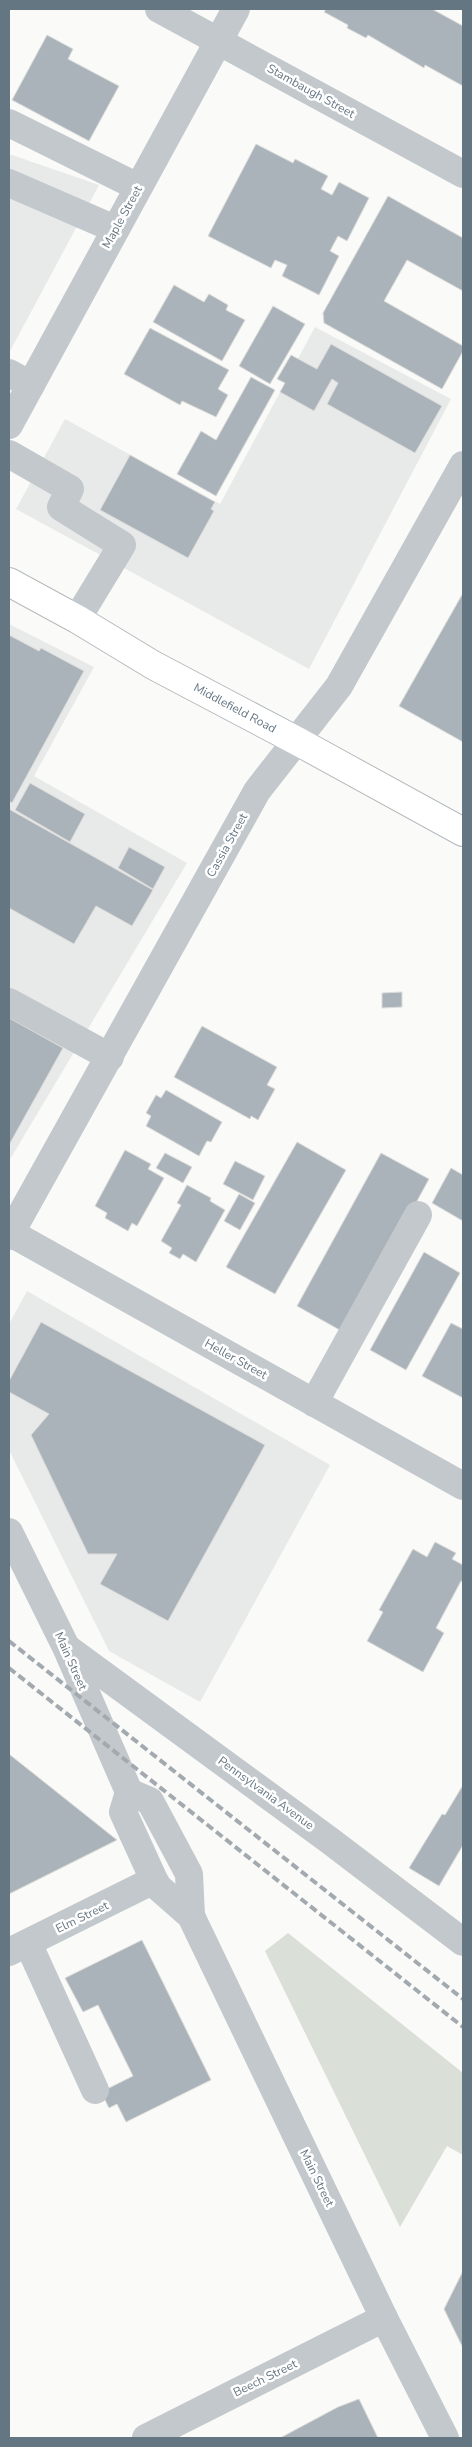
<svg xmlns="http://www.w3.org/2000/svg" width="472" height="2447" viewBox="0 0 472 2447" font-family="'Nunito Sans',sans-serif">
<rect width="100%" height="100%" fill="#fafaf8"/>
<!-- built -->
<g fill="#e8e9e9">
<path d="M9,154L99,185L9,353Z"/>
<path d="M315,327L451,399L309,669L16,509L65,419L220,504Z"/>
<path d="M9,624L94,667L34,776L187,863L9,1161Z"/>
<path d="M27,1291L330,1465L200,1702L109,1651L9,1450V1324Z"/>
</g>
<!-- green -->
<path fill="#dadfd7" d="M288,1933L463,2073V2155L447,2146L400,2227L265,1951Z"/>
<!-- building -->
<g fill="#aab3b9" stroke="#dcdcda">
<path d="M326,9H432L463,26V86L425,65L424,68L368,35L366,38L347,28L348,25L324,12Z"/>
<path d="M47,35L73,49L68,59L119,86L89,141L12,100Z"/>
<path d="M256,144L293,163L295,159L328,176L321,189L332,195L339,182L369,198L347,241L338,236L330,251L339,256L319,295L282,276L287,265L275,260L271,268L208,236Z"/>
<path d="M388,196L463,238V291L407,260L384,301L463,346V351L442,389L324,323L323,313Z"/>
<path d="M174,285L204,302L209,294L228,305L226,310L245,320L222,361L153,322Z"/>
<path d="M273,306L305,324L270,384L239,366Z"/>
<path d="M150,328L229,370L218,389L228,395L216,417L182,401L180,405L124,374Z"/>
<path d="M331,344L442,406L415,453L327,404L338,383L332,379L314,411L280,392L285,383L277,379L291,355L317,369Z"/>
<path d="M251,377L275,390L216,496L177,474L201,431L216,440Z"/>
<path d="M130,455L215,502L211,509L214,511L188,558L100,510Z"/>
<path d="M463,593V742L399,706Z"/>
<path d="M9,635L39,651L41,648L84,671L12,803L9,801Z"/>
<path d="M30,783L85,814L70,842L15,810Z"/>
<path d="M9,809L153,890L132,926L96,906L74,944L9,908Z"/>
<path d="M129,847L165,867L153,889L118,868Z"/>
<path d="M402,992V1007L382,1008V993Z"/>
<path d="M9,1018L63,1048L9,1145Z"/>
<path d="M202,1026L277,1067L267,1085L275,1089L258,1120L251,1116L250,1119L174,1077Z"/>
<path d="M166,1090L222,1122L211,1142L207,1141L199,1156L146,1126L151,1116L146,1113L156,1095L161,1098Z"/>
<path d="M297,1142L346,1170L275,1294L226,1267Z"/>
<path d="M125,1150L151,1164L148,1169L164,1178L137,1226L132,1223L128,1231L105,1218L107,1213L95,1206Z"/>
<path d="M165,1153L192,1167L183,1183L156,1168Z"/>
<path d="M381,1153L429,1179L345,1333L297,1306Z"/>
<path d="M235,1161L265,1176L253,1200L223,1184Z"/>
<path d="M451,1168L463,1175V1221L432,1203Z"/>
<path d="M187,1185L211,1198L210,1201L225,1210L196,1262L183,1254L180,1259L169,1253L172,1248L161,1241L181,1205L177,1203Z"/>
<path d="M239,1194L255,1203L240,1230L224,1221Z"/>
<path d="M424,1252L460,1273L406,1370L370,1350Z"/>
<path d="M41,1322L265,1445L168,1621L100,1584L117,1554H88L31,1435L49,1414L9,1392V1381Z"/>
<path d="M451,1323L463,1329V1398L422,1376Z"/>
<path d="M435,1542L456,1553L452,1559L463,1565V1582L461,1581L436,1628L444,1633L423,1672L367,1641L383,1612L379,1610L413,1549L427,1557Z"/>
<path d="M9,1754L117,1840L9,1894Z"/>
<path d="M463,1785V1845L439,1886L409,1868L442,1814L445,1815Z"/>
<path d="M142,1940L211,2080L126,2122L117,2104L109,2108L101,2092L133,2076L98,2005L83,2012L65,1978Z"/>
<path d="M463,2271V2348L444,2309Z"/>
<path d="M359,2399L378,2438H280L338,2407Z"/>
</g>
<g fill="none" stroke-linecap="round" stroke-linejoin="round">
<defs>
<path id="major" d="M9,582L77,619L153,665L297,741L463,832"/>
</defs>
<!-- major casing -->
<use href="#major" stroke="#b5babe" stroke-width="30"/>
<!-- minor -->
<g stroke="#c3c8cc" stroke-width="28">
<path d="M159,9L463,174"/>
<path d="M9,123L138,187"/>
<path d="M9,183L115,229"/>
<path d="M9,373L31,385"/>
<path d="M9,425L236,9"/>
<path d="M9,454L70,489L61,507L122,545L77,619"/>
<path d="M9,1002L110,1057"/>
<path d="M9,1232L463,1486"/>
<path d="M9,1236L257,791L339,686L463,465"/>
<path d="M314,1403L418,1215"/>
<path d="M9,1532L66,1647L129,1792L123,1812L154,1880L158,1887L191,1916L384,2318L445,2438"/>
<path d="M67,1648L329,1840L463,1942"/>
<path d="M129,1792L150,1801L189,1874L191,1916"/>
<path d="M28,1943L95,2090"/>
<path d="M9,1952L154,1880"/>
<path d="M146,2438L384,2318"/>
</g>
<!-- major -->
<use href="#major" stroke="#fff" stroke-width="28"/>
<!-- rail -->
<g stroke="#a2aab0" stroke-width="4" stroke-dasharray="8 4" stroke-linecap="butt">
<path d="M9,1641L463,1999"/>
<path d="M9,1668L463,2027"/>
</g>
</g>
<g text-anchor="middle" stroke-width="5" stroke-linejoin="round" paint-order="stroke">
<!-- street labels -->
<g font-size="12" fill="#657683" stroke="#fff">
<text transform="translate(311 91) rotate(29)" y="4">Stambaugh Street</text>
<text transform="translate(122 217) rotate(-61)" y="4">Maple Street</text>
<text transform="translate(235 708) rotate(28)" y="4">Middlefield Road</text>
<text transform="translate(227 845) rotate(-61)" y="4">Cassia Street</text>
<text transform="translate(236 1359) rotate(29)" y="4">Heller Street</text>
<text transform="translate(71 1661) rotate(66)" y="4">Main Street</text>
<text transform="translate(266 1793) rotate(36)" y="4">Pennsylvania Avenue</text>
<text transform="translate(82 1917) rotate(-26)" y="4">Elm Street</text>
<text transform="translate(317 2178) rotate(64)" y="4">Main Street</text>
<text transform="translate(265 2378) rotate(-26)" y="4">Beech Street</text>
</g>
</g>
<!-- border -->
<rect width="472" height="2447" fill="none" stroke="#657683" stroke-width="20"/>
</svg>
